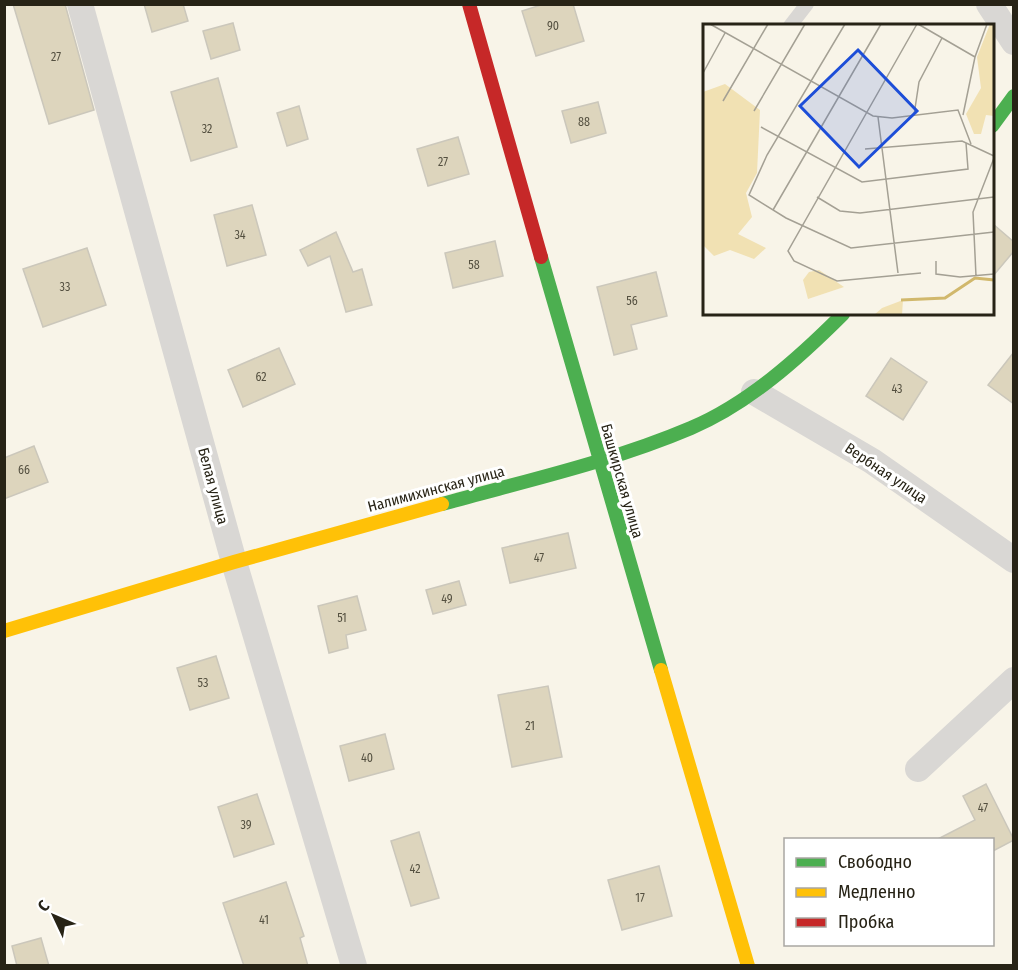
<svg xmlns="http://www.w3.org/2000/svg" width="1018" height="970" viewBox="0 0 1018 970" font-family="'Fira Sans Condensed',sans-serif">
<rect width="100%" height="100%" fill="#f8f4e8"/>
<!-- building -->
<g fill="#ddd5bd" stroke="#cbc7bb" stroke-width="1.5">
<path d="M13,4H65L94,110L49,124Z"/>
<path d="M144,4H183L188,21L152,32Z"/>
<path d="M544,4H573L584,41L536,56L522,11Z"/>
<path d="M233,23L240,50L211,59L203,31Z"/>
<path d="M218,78L237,147L191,161L171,92Z"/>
<path d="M598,102L606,133L571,143L562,111Z"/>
<path d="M299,106L308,139L287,146L277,113Z"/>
<path d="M458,137L469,174L428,186L417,149Z"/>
<path d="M252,205L266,255L227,266L214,215Z"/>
<path d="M993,224L1014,242V251L993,276Z"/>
<path d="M336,232L353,272L362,269L372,305L346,312L330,256L308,266L300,250Z"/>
<path d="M495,241L503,276L453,288L445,253Z"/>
<path d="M87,248L106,305L43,327L23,269Z"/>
<path d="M656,272L667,316L631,325L637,349L614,355L597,287Z"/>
<path d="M279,348L295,384L243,407L228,370Z"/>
<path d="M1014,352V404L988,385Z"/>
<path d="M891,358L927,382L903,420L866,396Z"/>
<path d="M34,446L48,482L4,499V458Z"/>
<path d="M568,533L576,568L510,583L502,548Z"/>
<path d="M459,581L466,605L433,614L426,590Z"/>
<path d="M357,596L366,630L346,635L348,648L329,653L318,606Z"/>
<path d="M216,656L229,698L190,710L177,668Z"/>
<path d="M548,686L562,757L512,767L498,695Z"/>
<path d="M385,734L394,769L349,781L340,746Z"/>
<path d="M986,784L1014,840L993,851V840H936L975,820L963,796Z"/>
<path d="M257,794L274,844L234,857L218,807Z"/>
<path d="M419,832L439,898L411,906L391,841Z"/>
<path d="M659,866L672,916L622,930L608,880Z"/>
<path d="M286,882L304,936L300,938L308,966H244L223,903Z"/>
<path d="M41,938L49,966H17L12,946Z"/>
</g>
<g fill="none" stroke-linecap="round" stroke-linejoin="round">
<!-- lane -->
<path stroke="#d9d7d4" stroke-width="14" d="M790,26L807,4"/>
<!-- street -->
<g stroke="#d9d7d4" stroke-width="26">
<path d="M80,4L234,562L354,966"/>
<path d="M989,4L1014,42"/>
<path d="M754,392L872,461L1014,560"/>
<path d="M918,769L1014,680"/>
</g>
<!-- fast -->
<g stroke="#4caf50" stroke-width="14">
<path d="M992,126L1014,96"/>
<path d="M541,257L661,670"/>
<path d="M442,504C525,481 611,462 691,428C748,404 799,358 843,314"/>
</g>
<!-- slow -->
<g stroke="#ffc107" stroke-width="14">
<path d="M4,631L234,562L442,504"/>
<path d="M661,670L748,966"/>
</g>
<!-- jam -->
<path stroke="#c62828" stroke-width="14" d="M469,4L541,257"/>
</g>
<g text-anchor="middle" stroke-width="6" stroke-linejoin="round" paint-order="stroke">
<!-- number labels -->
<g font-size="12" fill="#545040">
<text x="553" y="30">90</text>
<text x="56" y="61">27</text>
<text x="584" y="126">88</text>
<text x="207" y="133">32</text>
<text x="443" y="166">27</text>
<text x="240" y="239">34</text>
<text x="474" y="269">58</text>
<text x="65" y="291">33</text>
<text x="632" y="305">56</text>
<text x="261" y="381">62</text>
<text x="897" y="393">43</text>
<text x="24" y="474">66</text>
<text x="539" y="562">47</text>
<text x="447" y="603">49</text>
<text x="342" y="622">51</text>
<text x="203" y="687">53</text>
<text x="530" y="730">21</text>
<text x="367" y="762">40</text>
<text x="983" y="812">47</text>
<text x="246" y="829">39</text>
<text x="415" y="873">42</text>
<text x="640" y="902">17</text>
<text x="264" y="924">41</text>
</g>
<!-- street labels -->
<g font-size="15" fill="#272316" stroke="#fff">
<text transform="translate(886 473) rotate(34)" y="5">Вербная улица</text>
<text transform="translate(622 481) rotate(74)" y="5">Башкирская улица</text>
<text transform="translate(213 486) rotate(75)" y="5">Белая улица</text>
<text transform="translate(436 489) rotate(-15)" y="5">Налимихинская улица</text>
</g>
</g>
<!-- overview -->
<g transform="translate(703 24)">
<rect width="291" height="291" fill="#f8f4e8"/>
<path d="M287,0H291V92L283,91L278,110H271L263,90L278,64L274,33ZM22,60L57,86L54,149L43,169L49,193L35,210L63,224L51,235L27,226L11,232L0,221V68ZM116,246L141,263L105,275L100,256L106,248ZM200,276L199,291H171L179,284Z" fill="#f1e1b3"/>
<path fill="none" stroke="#d1b86c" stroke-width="3" d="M198,276L242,274L272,254L291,256"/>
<path fill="none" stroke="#a4a094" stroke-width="1.5" d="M7,0L170,92L189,94L255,86L268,120M142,0L64,131L46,171L83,194L148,224L291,208M214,0L85,227L91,237L134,257L218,249M215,0L272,33M0,49L22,9M20,77L65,0M51,87L102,0M211,91L216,58L239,14M260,91L272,33L284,0M175,93L195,249M58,103L159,158L265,145L263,119M162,125L259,117L291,132M114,173L137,187L157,189L291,173M70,186L178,0M233,237V250L257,253L291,250M273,252L270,188L291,134"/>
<path fill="#1d4ed8" fill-opacity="0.15" stroke="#1d4ed8" stroke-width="3" d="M155,26L214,87L156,143L97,82Z"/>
<rect width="291" height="291" fill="none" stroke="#272316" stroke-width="3"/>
</g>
<!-- border -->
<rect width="1018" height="970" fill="none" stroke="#272316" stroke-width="12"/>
<!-- legend -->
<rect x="784" y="838" width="210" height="108" fill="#ffffff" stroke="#a9a7a2" stroke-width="1.5"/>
<rect x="796" y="858" width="30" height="9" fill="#4caf50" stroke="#a9a7a2" stroke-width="1.5"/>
<text x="838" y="868" font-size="18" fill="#272316">Свободно</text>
<rect x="796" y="888" width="30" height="9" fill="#ffc107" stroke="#a9a7a2" stroke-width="1.5"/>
<text x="838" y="898" font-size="18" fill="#272316">Медленно</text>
<rect x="796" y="918" width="30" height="9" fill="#c62828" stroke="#a9a7a2" stroke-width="1.5"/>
<text x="838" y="928" font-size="18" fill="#272316">Пробка</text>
<!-- north arrow -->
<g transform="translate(54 916) rotate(314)" stroke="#ffffff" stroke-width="4.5" paint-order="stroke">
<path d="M0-4.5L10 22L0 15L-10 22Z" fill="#272316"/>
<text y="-9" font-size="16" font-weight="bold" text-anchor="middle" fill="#272316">С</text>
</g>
</svg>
